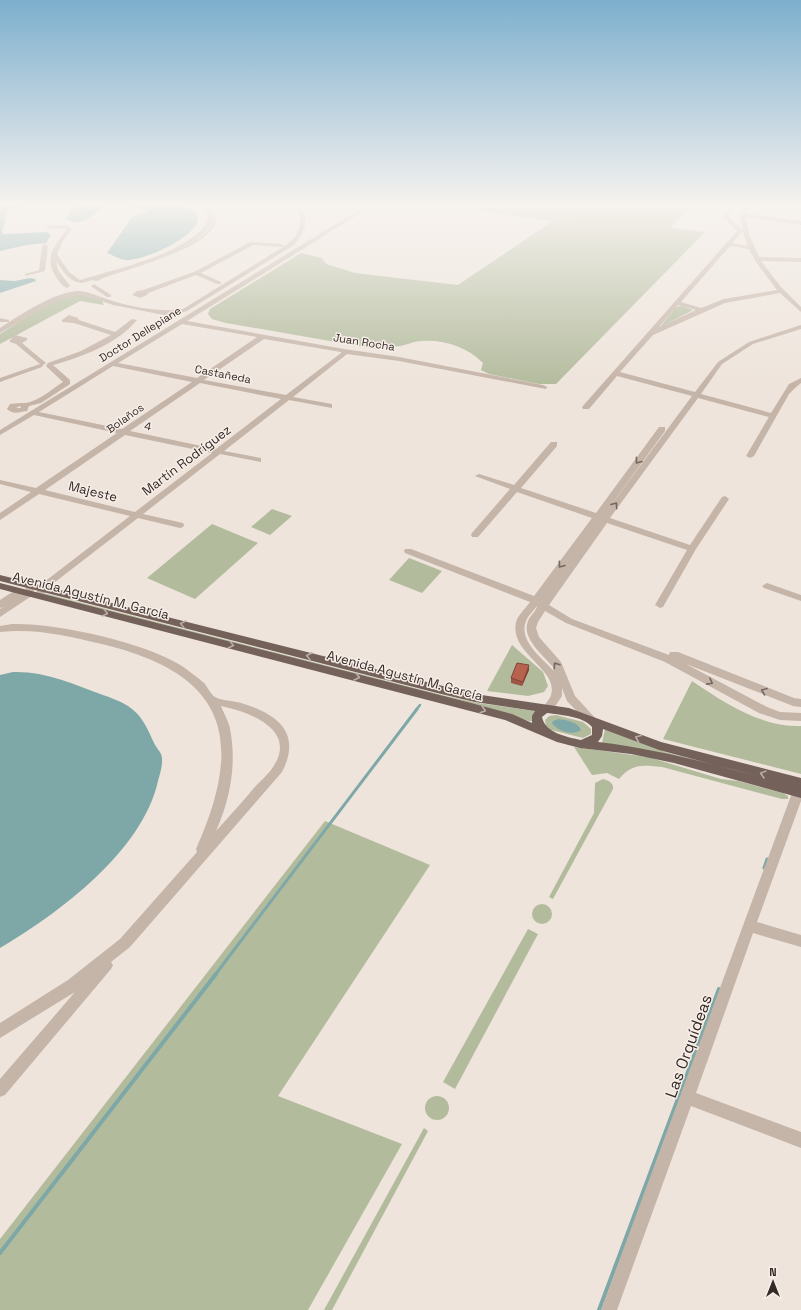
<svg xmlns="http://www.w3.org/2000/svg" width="801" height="1310" viewBox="0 0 801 1310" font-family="'Space Grotesk',sans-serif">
<rect width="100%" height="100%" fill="#eee4db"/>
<!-- green -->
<g fill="#b3bb9d">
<path d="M194,203L208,208L215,216C222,249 117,269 97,281L91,280C118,271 208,249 214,219L206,209Z"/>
<path d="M424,203H696L670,228L705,232L556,384H539L489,374L481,370L483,363C468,347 443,339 421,341C414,341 407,345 400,346C391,347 384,345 376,349L226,323L212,319L208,314L210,309L301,253L322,258L326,264L355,273L458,285L553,221Z"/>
<path d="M81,294L101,299L104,305L80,301L0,344V334C25,319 52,297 81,294Z"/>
<path d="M682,306L693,310L660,327L676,307Z"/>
<path d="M272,509L292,516L270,535L251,527Z"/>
<path d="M212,524L258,543L195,599L147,578Z"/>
<path d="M409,558L442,571L422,593L389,580Z"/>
<path d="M43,593L446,696L478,703L535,711L532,721H529L502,713L43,595Z"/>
<path d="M512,645L543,672L548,686L544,692L528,696L487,691Z"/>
<path d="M692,681C725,703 760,727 801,726V774L663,739Z"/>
<path d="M556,715L583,722L591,729V734L583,738L551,730L546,726L545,720L549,716Z"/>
<path d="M605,729L665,752L801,787L602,743Z"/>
<path d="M574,747L648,757L721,779L738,781L783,793L788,796V799H782L662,767C643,765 632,763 619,779L607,773L592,775Z"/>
<path d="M603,779C608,780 614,783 613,789L553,899L549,897L594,813L595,783Z"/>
<path d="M325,821L430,865L278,1096L402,1144L308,1310H0V1239Z"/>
<circle cx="542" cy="914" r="10"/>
<path d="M528,929L538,934L455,1089L443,1082Z"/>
<circle cx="437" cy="1108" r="12"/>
<path d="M424,1128L428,1131L332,1310H324Z"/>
</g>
<!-- water -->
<g fill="#7da8a7">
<path d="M0,203H164C175,205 197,205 198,220C194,238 145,260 127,260C120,260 113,255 107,253L133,216L147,212L148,210L110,205C95,209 85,230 66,219L74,206L71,204L13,208L7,211L2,232L3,234L47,232L51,235L46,243L26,245L0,251Z"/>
<path d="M30,278L35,279L36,281L0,293V280L15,281Z"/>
<path d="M13,672C45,671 73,684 103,695C132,705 141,712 153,741C155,746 159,750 161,754C164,761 160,774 158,781C142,852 59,913 0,948V675Z"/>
<path d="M558,719C566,720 578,722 581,730C573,736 557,731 552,723L553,721Z"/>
</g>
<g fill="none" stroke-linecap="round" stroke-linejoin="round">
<!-- stream-far2 -->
<path stroke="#7da8a7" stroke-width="2.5" d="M416,710L420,705"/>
<!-- stream-far1 -->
<g stroke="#7da8a7" stroke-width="3">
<path d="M764,868L767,859"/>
<path d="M215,975L417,709"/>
</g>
<!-- stream -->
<g stroke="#7da8a7" stroke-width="4">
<path d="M0,1253L216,974"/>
<path d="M599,1310L719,989"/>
</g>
<!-- minor -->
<g fill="#c5b4a8" fill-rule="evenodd">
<path d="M188,203C201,203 207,208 214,218C212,222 210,228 206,231C179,258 118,273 82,283C69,282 63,271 56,261L58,270L70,286L67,288C62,286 59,281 56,277C42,256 57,245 67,228L49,229L46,227L47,226L65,225L72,229L63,241L57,254L69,272L80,280C113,270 179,255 202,229C205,226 207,221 208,218L204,211Z"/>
<path d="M292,203H298C310,218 306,231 294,245L187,311L173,315H164L113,305L80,294L48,305L0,333V328L9,322H0V318L9,320V322C29,310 52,294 76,291C87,290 102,298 113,301C132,307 164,313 183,309L283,247L253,245L201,273L221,282V284H217L196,275L148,293L147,295L140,298L132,295L137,291L143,290L194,272L250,242L281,244L283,245V247C301,236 306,220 292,203Z"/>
<path d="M370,203H377L187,321L344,349L399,357L543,385L547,387L546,389L399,361L347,354L293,397L332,404V408L289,400L224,451L261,458V462L220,454L143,514L183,523L184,525L183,527L180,528L138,518L46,589L43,598H37L35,596L39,586L130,516L39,494L0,520V513L31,492L0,484V480L36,488L117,433L34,415L0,435V430ZM182,324L257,337L197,378L118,363ZM264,339L341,352V353L286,395L204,380ZM113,366L192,382L122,429L39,412ZM200,383L281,399L216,449L130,431ZM125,435L212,453L135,512L45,490Z"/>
<path d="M440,203H455L650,228L653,230L650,232Z"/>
<path d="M735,203H741L728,216L743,231L740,215L742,203H748L747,214L801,221V225L746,217V218L749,234L759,257L801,258V262L761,261L781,287L801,307V312L780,293L725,303L653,335L620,372L695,392L718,362L749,342L801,325V329L753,344L722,364L701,394L771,413L789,384L801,378V383L795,388L789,394L754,456L750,458L746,456L769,417L698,398L610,518L690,545L722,497L725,496L729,499L696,549L663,607L660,608L655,605L687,550L607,523L549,605L572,619L669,655L670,652H678L794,698L801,699V707L793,706L686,664L767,707L780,712L801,713V721L780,720L759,713L665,662L566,623L545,611L538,622L536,628L539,637L561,662L575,696L597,720L596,723H588L567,701L562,688V696L552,711H544L543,708C545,704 550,699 551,695C559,669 509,654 516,622C518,615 526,608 530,602L405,553L404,551L405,549H411L534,596L592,518L517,492L478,537H472L471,535L472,533L510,489L475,476L479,474L514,485L551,442H557V446L521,488L596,513L659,427H665V431L603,516L692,396L617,376L589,409H583L582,407L737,231L722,216ZM743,231L747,246L732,243L742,232ZM730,246L749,249L756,262L777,290L724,299L701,308L681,302ZM678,305L696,310L659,327ZM537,606C537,610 530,616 528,621C521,638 543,655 553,667L554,671C543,659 518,641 526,621C528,616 534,610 537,606Z"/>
<path d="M45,244L48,246L45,271L25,276V274L39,270L42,246Z"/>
<path d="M94,284L111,295V297H107L92,287L91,286Z"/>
<path d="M69,315L78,318L79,320L115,332L132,319L137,320C117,344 82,357 53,365L70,380V384L41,403L29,406L27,411C19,412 13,415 7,409L10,404C16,403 21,403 26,403C39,401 52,389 63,382L47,367L46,366L48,363L81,351L111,335L74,323L62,322V320ZM20,406L21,408H15H16Z"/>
<path d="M15,335L27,338V340L22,343L46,363L43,365L42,367L0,382V378L40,364L16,344L10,342V340Z"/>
<path d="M30,583L35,586L33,595L0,617V609L3,607L0,608V600L17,589H23L25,591L23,593L25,592L27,584Z"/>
<path d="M767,583L801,595V601L764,588L762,586Z"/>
<path d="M12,624C57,623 144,642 182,666C189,671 197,677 204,683C208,687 210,694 215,697C219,700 235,701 241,703C278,714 302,733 282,772L130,947L111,962L113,965L111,969L5,1095L0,1097V1079L75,992L0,1038V1023L68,980L120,939L197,852L196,849C246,737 226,674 102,644C68,636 35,628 0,632V626ZM221,706C250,712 298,730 273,767C268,775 260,781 254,788C242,802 229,817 216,831C230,800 237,764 230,729C229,722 224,714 221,706Z"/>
<path d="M798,788L801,789V801L757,922L801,935V947L753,933L696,1093L801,1132V1148L691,1106L617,1310H601L792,793L794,790Z"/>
</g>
<!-- major -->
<path fill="#73615a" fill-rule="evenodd" d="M0,575L475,694L569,708L661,742L801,778V788L659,750L603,729L602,736L598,742C667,750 734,770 801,788V798L674,763L631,754L580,748L557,742L505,720L0,589V583L471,703L512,714L532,723V716L535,711L475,702L437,693L0,581ZM547,713C561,715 583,716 592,727V735L581,740C567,737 545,733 542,717Z"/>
</g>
<!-- wall -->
<path fill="#9e5545" d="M529,670L522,686L511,683V678Z"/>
<!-- shaded-wall -->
<path fill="#814538" d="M529,665V670L522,686L523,682Z"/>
<!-- building -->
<path fill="#b86350" stroke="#814538" d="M517,663L529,665L523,682L511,678Z"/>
<!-- one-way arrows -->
<defs><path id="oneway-chevron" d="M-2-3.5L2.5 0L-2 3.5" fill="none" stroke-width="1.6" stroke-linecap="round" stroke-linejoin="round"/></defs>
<g stroke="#756862">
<use href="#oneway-chevron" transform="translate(638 461) rotate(127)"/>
<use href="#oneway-chevron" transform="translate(615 505) rotate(-54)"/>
<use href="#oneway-chevron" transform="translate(561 565) rotate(127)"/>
<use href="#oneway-chevron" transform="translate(556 665) rotate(-124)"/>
<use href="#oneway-chevron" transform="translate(710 682) rotate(28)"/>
<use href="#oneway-chevron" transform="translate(764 691) rotate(-159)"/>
</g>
<g stroke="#bcafa8">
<use href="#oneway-chevron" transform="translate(105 613) rotate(14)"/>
<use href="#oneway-chevron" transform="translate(183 624) rotate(-166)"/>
<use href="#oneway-chevron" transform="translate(231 645) rotate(14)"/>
<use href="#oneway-chevron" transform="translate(309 656) rotate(-166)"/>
<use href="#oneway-chevron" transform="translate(357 677) rotate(14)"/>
<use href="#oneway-chevron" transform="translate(483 710) rotate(16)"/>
<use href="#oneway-chevron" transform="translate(638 738) rotate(-158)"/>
<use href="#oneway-chevron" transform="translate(763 774) rotate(-165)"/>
</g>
<!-- sky -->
<linearGradient id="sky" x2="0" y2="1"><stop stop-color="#7dafce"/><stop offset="0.53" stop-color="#f7f3ef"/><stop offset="1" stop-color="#f7f3ef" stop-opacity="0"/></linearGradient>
<rect width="801" height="386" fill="url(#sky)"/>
<g text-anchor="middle" stroke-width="3" stroke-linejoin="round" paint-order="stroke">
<!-- far-street labels -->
<g font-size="11" fill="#332a28" stroke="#f7eee7">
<text transform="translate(140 334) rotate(-32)" y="4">Doctor Dellepiane</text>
<text transform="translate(364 342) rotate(9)" y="4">Juan Rocha</text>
<text transform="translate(223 374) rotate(11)" y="4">Castañeda</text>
<text transform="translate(125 418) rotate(-35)" y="4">Bolaños</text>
<text transform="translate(148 426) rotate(12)" y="4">4</text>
</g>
<!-- street labels -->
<g font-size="13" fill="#332a28" stroke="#f7eee7">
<text transform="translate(186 460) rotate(-37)" y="5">Martín Rodríguez</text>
<text transform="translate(93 491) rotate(14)" y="5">Majeste</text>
<text transform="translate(91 595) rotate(14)" y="5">Avenida Agustín M. García</text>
<text transform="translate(405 675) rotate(15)" y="5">Avenida Agustín M. García</text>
</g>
<!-- near-street labels -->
<g font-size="16" fill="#332a28" stroke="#f7eee7">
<text transform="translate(688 1046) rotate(-70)" y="6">Las Orquídeas</text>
</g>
</g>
<!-- north arrow -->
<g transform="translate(773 1282)" stroke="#f7eee7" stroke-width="3" paint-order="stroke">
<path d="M0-3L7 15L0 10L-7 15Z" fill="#332a28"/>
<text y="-6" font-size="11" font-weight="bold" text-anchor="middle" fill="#332a28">N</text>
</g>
</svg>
